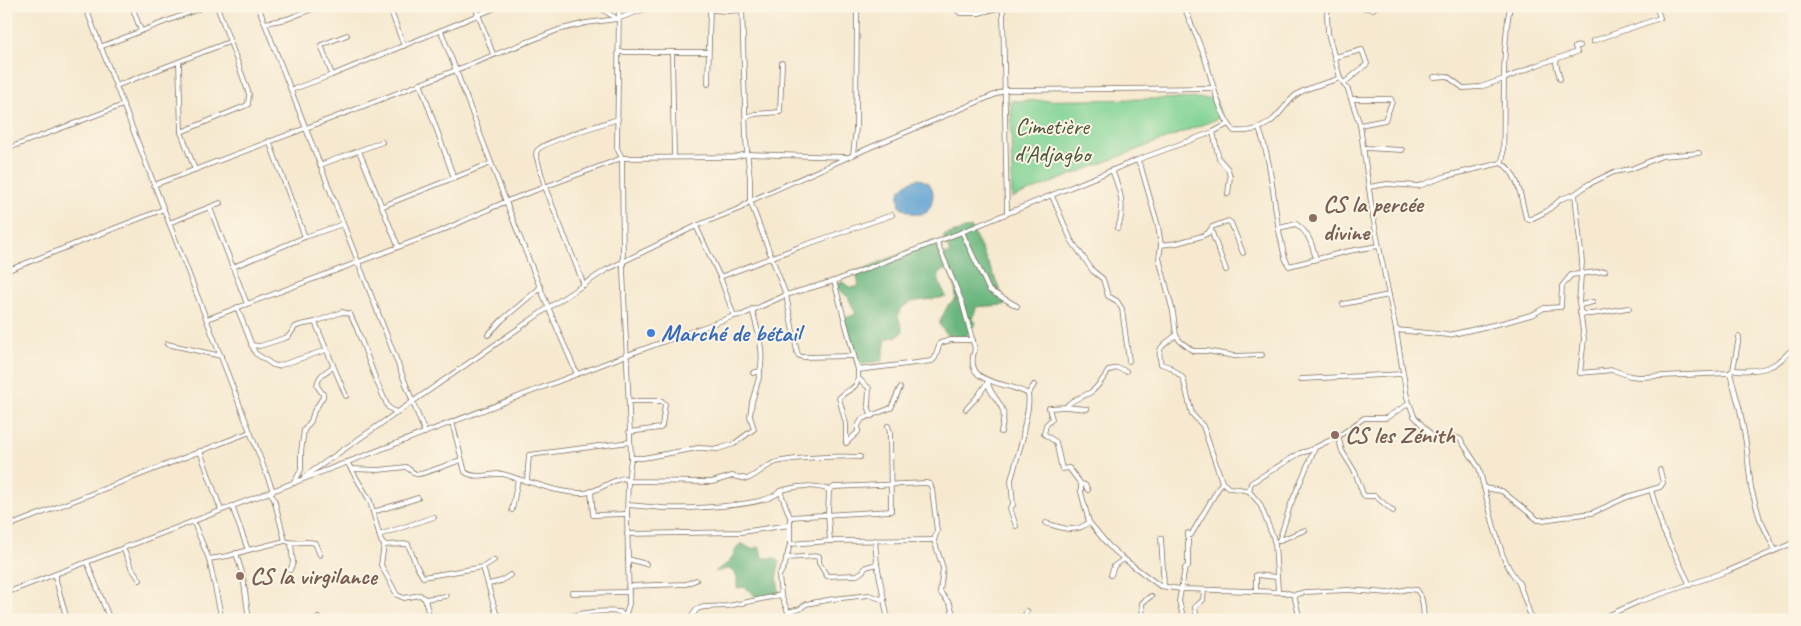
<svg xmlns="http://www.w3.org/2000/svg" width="1801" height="626" viewBox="0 0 1801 626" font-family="Caveat,sans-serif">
<rect width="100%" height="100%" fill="#fcf5e5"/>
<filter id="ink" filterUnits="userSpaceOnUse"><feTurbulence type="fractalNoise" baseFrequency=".02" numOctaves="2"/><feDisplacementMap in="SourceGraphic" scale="10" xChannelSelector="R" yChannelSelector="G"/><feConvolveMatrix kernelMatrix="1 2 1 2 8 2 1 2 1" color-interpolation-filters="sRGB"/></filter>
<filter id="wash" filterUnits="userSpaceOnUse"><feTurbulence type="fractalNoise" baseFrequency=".0096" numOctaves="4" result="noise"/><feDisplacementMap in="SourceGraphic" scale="20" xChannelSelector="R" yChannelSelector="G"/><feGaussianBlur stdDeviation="1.12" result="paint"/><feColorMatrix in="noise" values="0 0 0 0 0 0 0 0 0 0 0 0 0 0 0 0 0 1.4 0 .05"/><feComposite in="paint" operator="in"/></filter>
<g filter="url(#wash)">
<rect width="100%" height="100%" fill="#f6e9d0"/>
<!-- green -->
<path fill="#81d395" stroke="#5e7e5a" d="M1215,98L1222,117L1012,198L1011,101Z"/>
<!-- forest -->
<g fill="#68b57e" stroke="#52704e">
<path d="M971,227L1000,289L1005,305L975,307L976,310L972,318L976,323L964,339H950L939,324L948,305L956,299L955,286L943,255L950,253L943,236Z"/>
<path d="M932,241L935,243L946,269L939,273C937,283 943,288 946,297L911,302L900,309L898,316L903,331L900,335L886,339L882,361L857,365L843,319L856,314L848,297L838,289L836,285L842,282L851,288L859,286L856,272Z"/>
<path d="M741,543L751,549L760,547L762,558H775L780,562L777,573L779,593L756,597L745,587L737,588V577L733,570L728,569L715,572C719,567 725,566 729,562C734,556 734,550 741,543Z"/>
</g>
<!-- water -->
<path fill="#5ea1d2" stroke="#4c6678" d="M918,179C922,180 927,181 930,185C936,192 932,207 926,213C915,216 909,213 900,206C900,203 898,197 899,194C900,186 912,180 918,179Z"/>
</g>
<g filter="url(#ink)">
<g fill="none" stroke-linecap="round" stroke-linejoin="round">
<defs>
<g id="minor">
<path d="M85,6L273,491"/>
<path d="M132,6L141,31"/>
<path d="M258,6L425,433"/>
<path d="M389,6L404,46"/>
<path d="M475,6L493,54"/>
<path d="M600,6L602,9L617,19"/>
<path d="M619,6L617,148L622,158L623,269L631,458L628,481L627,514L629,604L624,620"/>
<path d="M742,6L746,140L750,179V201L786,295L797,352L798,355L802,357L853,356"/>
<path d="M957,6V9L960,13H979L998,8L1003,11L1007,213"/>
<path d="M1184,6C1190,22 1197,37 1203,53C1212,77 1217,111 1234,131C1254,133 1270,126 1282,110C1287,104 1292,97 1299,93C1312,86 1327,83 1340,78L1328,33L1327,14L1329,6"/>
<path d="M1354,6L1373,9L1376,6"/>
<path d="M710,10L728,11L742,10"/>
<path d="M265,23L287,19L320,6"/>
<path d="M441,31C485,146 527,262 577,374"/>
<path d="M1593,41L1660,18L1656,6"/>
<path d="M100,47L206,6"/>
<path d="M618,52H708"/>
<path d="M672,53L674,157"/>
<path d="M1335,57L1362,50L1367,64L1344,83"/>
<path d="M1557,59L1556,63L1560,79"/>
<path d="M179,62L181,132L195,170"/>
<path d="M332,75L321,45L347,35"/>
<path d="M1434,77L1447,76L1463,88L1480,87L1504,79L1537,65L1577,52L1575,47L1580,46"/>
<path d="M1340,78L1348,90L1360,125L1373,217L1396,330L1407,397L1414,416L1433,437L1437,439L1452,436L1460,439L1479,468L1494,527L1503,556L1510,570L1519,583L1532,620"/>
<path d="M420,83L454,178"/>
<path d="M708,84L710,6"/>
<path d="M116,86L229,42"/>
<path d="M291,90L332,75L500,6"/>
<path d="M1351,99H1391L1392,102L1385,120L1360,125"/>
<path d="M746,117L755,114L780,112L782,63"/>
<path d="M1259,129C1272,162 1273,201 1280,236C1283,246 1283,258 1289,266L1349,251L1378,246"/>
<path d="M181,132L245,106L248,105L249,94L217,6"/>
<path d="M1213,132L1219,159L1228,169L1230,177L1228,194"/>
<path d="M269,141L305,237"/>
<path d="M1365,148L1402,150"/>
<path d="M6,149L123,105"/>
<path d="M359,151L398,246"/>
<path d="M853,155L856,128L857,6"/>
<path d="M1137,160L1141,167L1158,226L1161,245L1159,258L1173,312L1176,335L1180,341L1193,351H1207L1234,356L1262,355"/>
<path d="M1501,163L1503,157C1505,107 1501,56 1510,6"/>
<path d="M320,165L382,142"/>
<path d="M1112,170C1120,190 1126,207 1118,228"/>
<path d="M154,185L346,113L558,30L586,23L617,19L653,6"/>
<path d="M1369,187L1387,184L1419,186L1446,176L1501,163C1519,172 1521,200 1526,218L1529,220L1547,211L1561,199L1575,194L1589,184L1614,172L1631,169L1662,156L1699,153"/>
<path d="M1575,194L1582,262L1579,302L1584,339L1580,373L1613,370L1630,376L1639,377L1730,373"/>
<path d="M1052,196L1071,240L1093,271L1103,279L1108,296L1117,301L1122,309L1129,361"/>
<path d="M383,206L491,163"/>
<path d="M210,208L247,304"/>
<path d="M169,223L220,203"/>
<path d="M696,226L720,277L734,316"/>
<path d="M1279,228L1296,224C1309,233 1312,244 1316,259"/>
<path d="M1211,230L1226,270"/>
<path d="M962,232L989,290L1017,306"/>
<path d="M937,242L962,302L975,349C961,387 1010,381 1028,394C1031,410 1023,422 1023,437L1011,480L1013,505L1010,508L1016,526"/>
<path d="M1161,245L1177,243L1202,236L1208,233L1212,227L1228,221L1231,223L1243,253"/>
<path d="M233,267L305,237L343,224"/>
<path d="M6,271L164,209"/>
<path d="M720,277L799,247L892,215"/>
<path d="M834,281L858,370L932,361L935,358L940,343L951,340H973"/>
<path d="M584,285L545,187L536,155C536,154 536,153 537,151C541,142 606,123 618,119"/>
<path d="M1343,304L1389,295"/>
<path d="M1580,305L1593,302"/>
<path d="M237,307L255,353L273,365L278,366L326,350"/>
<path d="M752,309C757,328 765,352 760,371L753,373"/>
<path d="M1580,313C1592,317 1614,309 1629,308"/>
<path d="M207,319L441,231L507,201L622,158L734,157L747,154L846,157"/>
<path d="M315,322L346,396"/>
<path d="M1396,330L1449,335L1506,322L1534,314L1544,308L1561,307L1562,286L1571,275L1605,271"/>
<path d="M488,335L502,320L541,287"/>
<path d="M1176,335C1164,346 1156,345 1161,364L1170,367L1183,378L1192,414L1203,426L1222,482L1229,488L1239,489L1249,491"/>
<path d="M1739,337L1733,370L1730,373L1740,410L1746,443L1751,488L1760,519L1775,550"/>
<path d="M167,344L221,356"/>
<path d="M251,345L260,346L285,338L289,336L295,327L300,325L315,322L342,312L350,314L357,329L376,380L388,407L397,413"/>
<path d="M1733,370C1762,372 1777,369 1795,345"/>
<path d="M858,378L869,388L868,406L872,416"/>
<path d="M1301,379L1403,374"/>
<path d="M988,381C988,393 1000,400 1003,411C1005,417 1002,426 1001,432"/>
<path d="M1028,394L1034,385"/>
<path d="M629,401H662L665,404L662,426L660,428L629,432"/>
<path d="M1066,407C1072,398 1082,398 1091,392C1098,387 1104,378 1109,370L1117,368L1126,371"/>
<path d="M966,409L978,396L987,383"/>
<path d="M1087,409L1066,407L1049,408L1052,419L1046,425L1044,434L1056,442L1062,469L1069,468L1081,484V492L1089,522L1109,546L1124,559L1160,586L1181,589L1284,592L1294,595L1305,592L1348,590L1389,593L1408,589L1417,590C1424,598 1423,610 1424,620"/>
<path d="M452,422L465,472C476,480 490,473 502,474C509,475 514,478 521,480C542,485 562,494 584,493C595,493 611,480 624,478L628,481L712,482L732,476L747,479C757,475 764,467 774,463C791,457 841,456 860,457"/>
<path d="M1338,436L1342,451L1355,472L1363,494L1365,496H1375L1393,511"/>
<path d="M846,443V424L839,398C850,386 859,392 858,370"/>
<path d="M846,443L858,432V426L862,419L891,408L900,388"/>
<path d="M200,451L221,510"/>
<path d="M631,458H643L698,448L718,449L734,444L754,429L750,416L752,402L760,374V371"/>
<path d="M347,462L370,501L381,541L384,545L381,565L397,595L404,598L420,595L425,599L430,620"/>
<path d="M351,469L379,470L406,467C409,469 412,472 416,474C420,476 454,462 461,460"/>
<path d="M304,477L548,308L606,270L696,226L741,208L750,201L871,147L1006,90L1214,88"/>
<path d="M527,481L529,455L630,442"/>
<path d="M294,483L301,470V452L304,430L311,421L314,411L323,397V394L317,386C318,376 325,372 333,367"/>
<path d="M1081,484L1085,485L1088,490"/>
<path d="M1484,488L1502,491L1538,520H1543L1592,513L1627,497L1660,487L1663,483L1660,470"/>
<path d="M1651,490L1663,530L1690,585"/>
<path d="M591,491L593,515L627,514"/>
<path d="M780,491C794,486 815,484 829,490"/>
<path d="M6,503L13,525"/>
<path d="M628,505C639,506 651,507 663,508C683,509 769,507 780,491L790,517"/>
<path d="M232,506L248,550"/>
<path d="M512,510L518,479"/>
<path d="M373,512L418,498"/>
<path d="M193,521L209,559L228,556L248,550L285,541L274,499L270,492"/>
<path d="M1046,523C1061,528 1076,534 1089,522"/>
<path d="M6,527L250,432"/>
<path d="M627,534L741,532L790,525"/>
<path d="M379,535L434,517"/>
<path d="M1191,535L1222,482"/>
<path d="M1161,538L1164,586"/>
<path d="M875,540L877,564L888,620"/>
<path d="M285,541C295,545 305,540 315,543L320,555"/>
<path d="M830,541L828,514L829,490L834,487L926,483L930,484L932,489L937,531L934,540L943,568L940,592L950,604L955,620"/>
<path d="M1278,541L1305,530"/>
<path d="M1279,541L1290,506L1315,448"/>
<path d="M790,544L830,541L934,540"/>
<path d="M384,545L408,544L417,567L423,577L483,567L494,560"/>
<path d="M123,548L131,567L140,580"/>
<path d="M236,553L243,576L249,620"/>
<path d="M786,558L819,556V563L827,576L857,575L862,572L866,567L877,564"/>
<path d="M209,559L222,620"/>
<path d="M628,559L646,564"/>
<path d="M87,562L110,620"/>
<path d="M483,567L498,620"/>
<path d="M290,570L293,563L291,543"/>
<path d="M56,574V580L67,620"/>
<path d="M1111,575L1114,566L1124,559"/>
<path d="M489,584L501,581L510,575"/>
<path d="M628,586L686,584L696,580"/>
<path d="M1256,591V575L1276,577"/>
<path d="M1278,591L1275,544L1273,537L1260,504L1249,491L1251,483L1300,453L1308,451L1339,436L1364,418H1386L1408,404"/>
<path d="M6,593L627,355L734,316L742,315L786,295L834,281L962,232L1137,160L1213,132L1228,124"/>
<path d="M572,593L629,592"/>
<path d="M1294,595L1300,620"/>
<path d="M425,599L446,596"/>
<path d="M788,612L800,609L806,604L833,599L869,595L884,600"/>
<path d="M101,620L108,616"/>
<path d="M315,620L318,618L319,620"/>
<path d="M559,620C578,613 600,610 620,612L624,617"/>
<path d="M689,620L697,609L704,607L728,606L781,595"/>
<path d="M788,620V612L781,595L779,576L785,565L790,544V517L891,511L890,433L888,426"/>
<path d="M1022,620L1027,611"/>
<path d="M1053,620L1054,619"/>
<path d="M1143,620L1142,603L1151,596"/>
<path d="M1184,620L1179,601L1185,568L1188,566V533"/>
<path d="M1197,620L1195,607L1203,600L1204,590"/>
<path d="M1598,620L1638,602L1728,571L1795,542"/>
</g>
</defs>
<!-- minor casing -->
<use href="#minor" stroke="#7c6d5c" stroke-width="5.5"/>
<!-- minor -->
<use href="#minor" stroke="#fff" stroke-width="4"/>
</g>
</g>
<!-- markers -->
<g fill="#8d6e63" stroke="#fcf5e5" stroke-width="2">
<circle cx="1313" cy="218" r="5"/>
<circle cx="1335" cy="435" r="5"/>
<circle cx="240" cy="576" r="5"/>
</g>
<circle fill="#3f7fe0" stroke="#fcf5e5" stroke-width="2" cx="651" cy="333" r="5"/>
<g text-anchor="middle" stroke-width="4" stroke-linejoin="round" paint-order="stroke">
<!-- park labels -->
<g font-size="24" fill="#4c543c" stroke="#fcf5e5">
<text x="1052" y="134">Cimetière<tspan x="1052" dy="28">d'Adjagbo</tspan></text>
</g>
<!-- education labels -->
<g font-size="24" font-weight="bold" fill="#785e54" stroke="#fcf5e5" text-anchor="start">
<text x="1323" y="212">CS la percée<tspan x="1323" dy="28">divine</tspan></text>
<text x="1345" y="443">CS les Zénith</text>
<text x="250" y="584">CS la virgilance</text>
</g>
<!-- shop labels -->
<g font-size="24" font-weight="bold" fill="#366cbe" stroke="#fcf5e5" text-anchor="start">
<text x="661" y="341">Marché de bétail</text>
</g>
</g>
<!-- margin -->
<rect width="1801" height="626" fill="none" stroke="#fcf5e5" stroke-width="25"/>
</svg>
